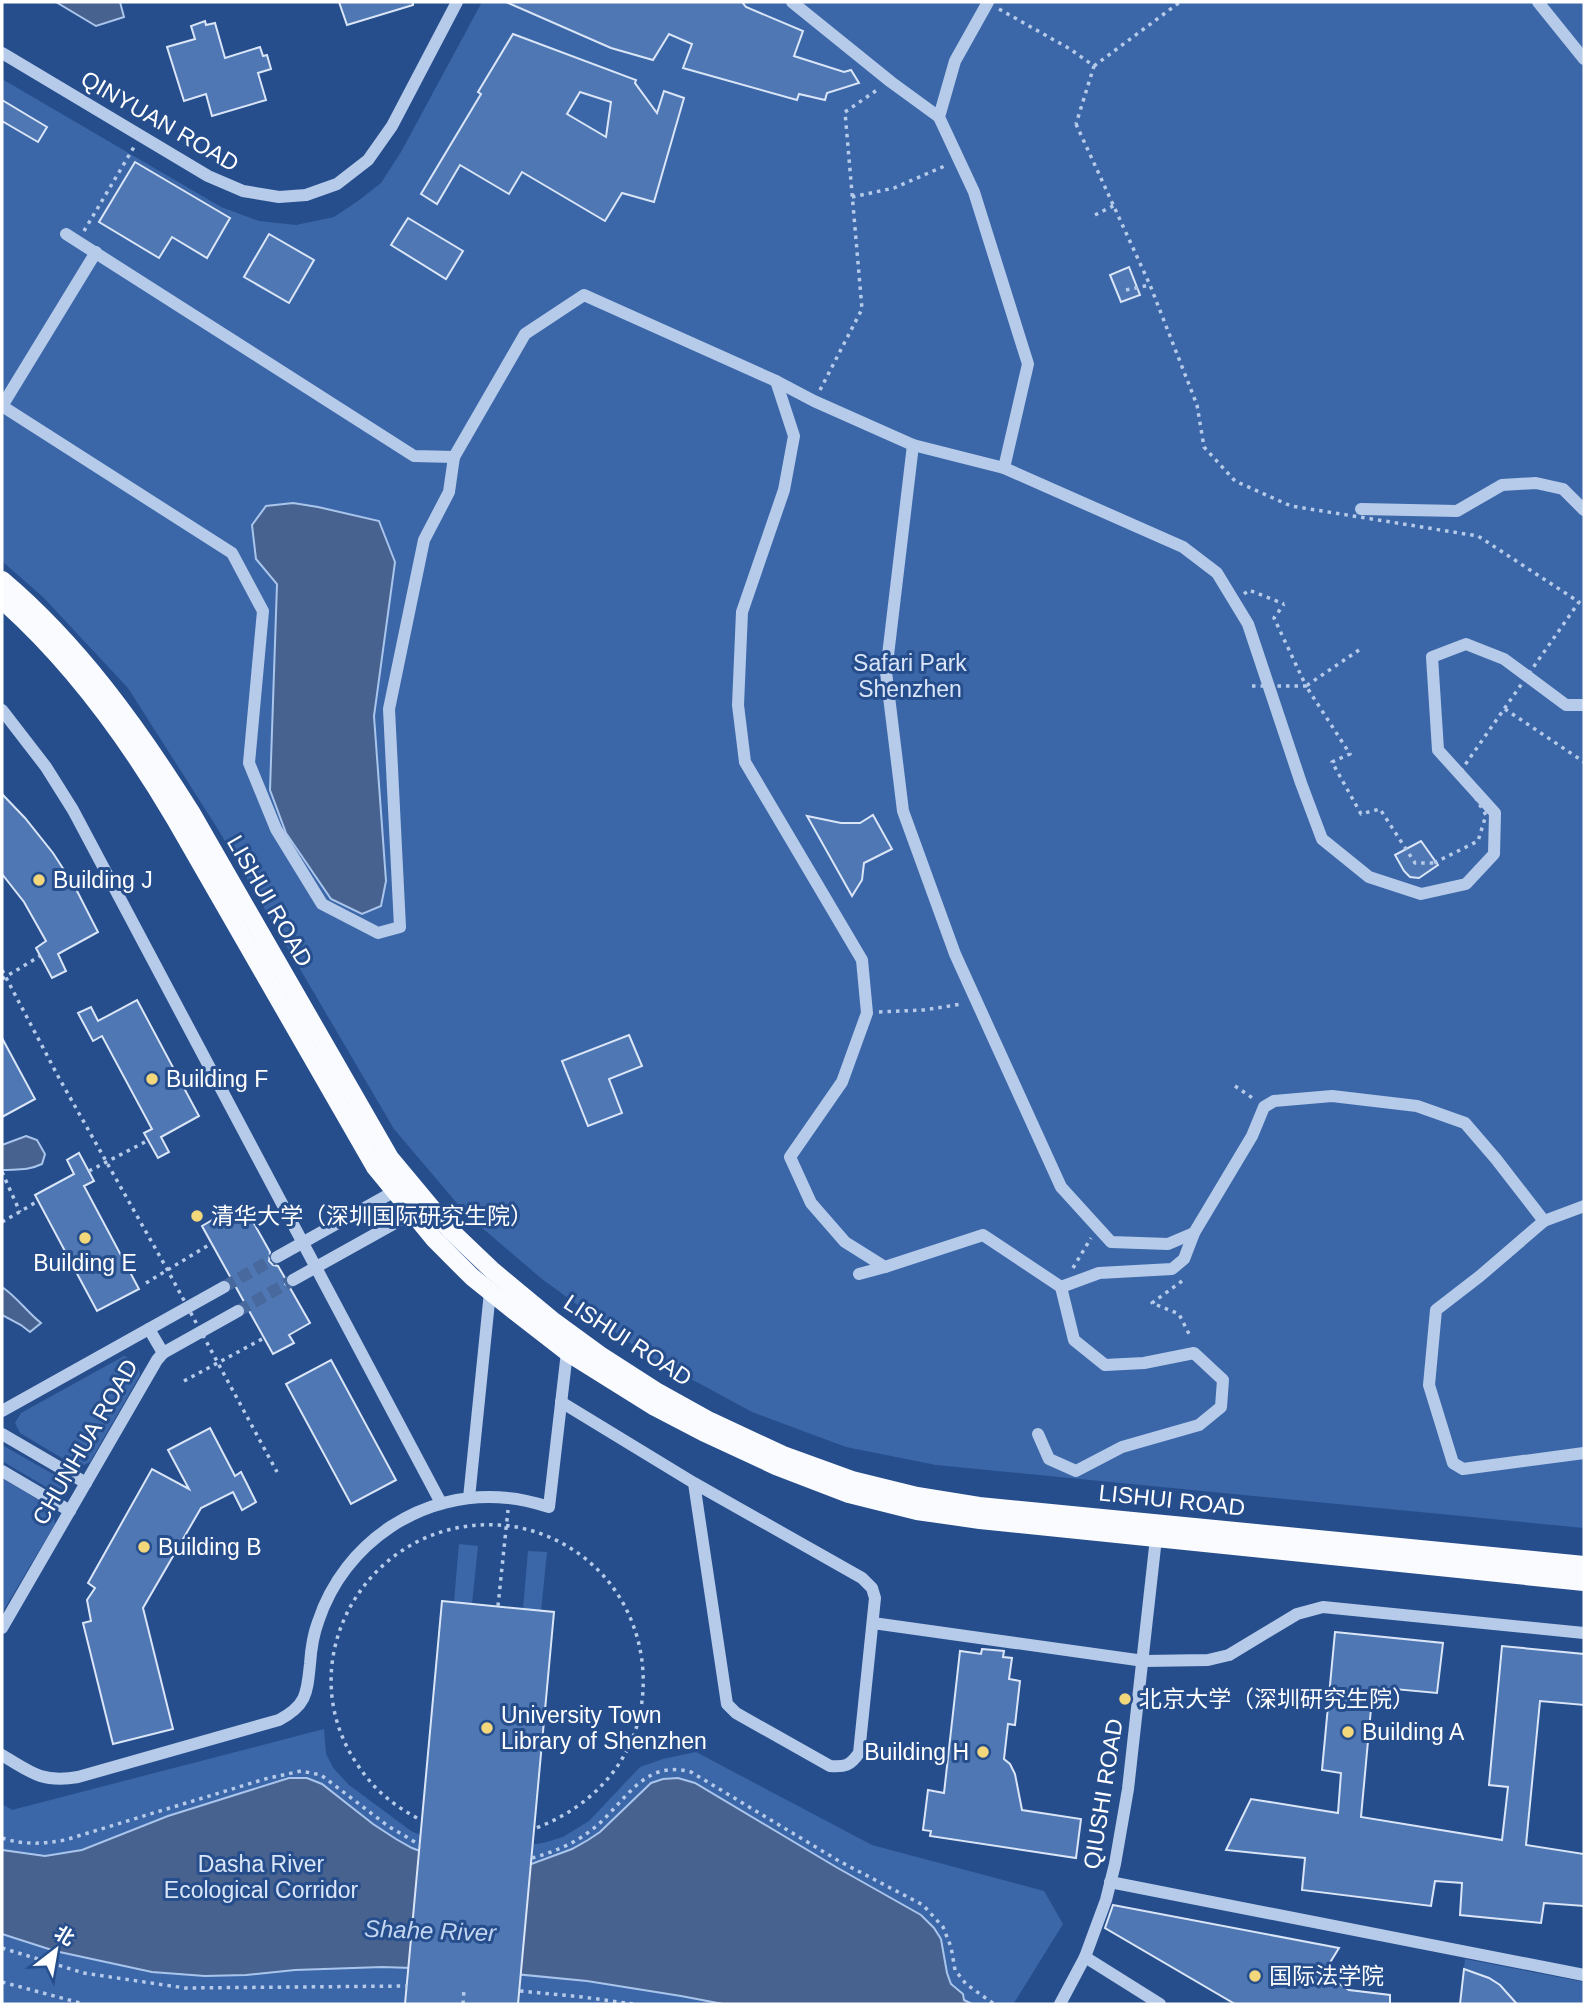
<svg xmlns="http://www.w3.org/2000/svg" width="1586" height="2006" viewBox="0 0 1586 2006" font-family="Helvetica,'Noto Sans SC',sans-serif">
<rect width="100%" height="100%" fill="#274e8c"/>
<!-- green -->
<g fill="#3b67a9">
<path d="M482,2H1584V1528L936,1465L846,1447L752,1412L645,1354L542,1279L467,1215L394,1129L216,826L128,688L44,598L2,561V79L221,207L259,221L296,225L334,217L358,201L381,183L401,152Z"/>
<path d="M124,1356C134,1360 139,1364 140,1375L90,1462L82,1466L72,1464L20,1433L15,1423L21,1413Z"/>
<path d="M2,1445L60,1478L66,1486L61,1492L53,1491L2,1461Z"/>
<path d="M2,1478L47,1505L53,1513L55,1524L2,1613Z"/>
<path d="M459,1544L478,1546L472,1604L454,1602Z"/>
<path d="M528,1551L547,1552L541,1611L523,1609Z"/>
<path d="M324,1729L326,1754L334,1769L349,1785L411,1831L441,1844L502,1849L543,1843L563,1837L589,1821L640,1767L663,1759L696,1752L872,1845L1044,1891L1063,1924L1014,2003L1015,2004H2V1804L12,1810Z"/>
<path d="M1465,1959L1584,1982V2004H1514C1502,1984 1486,1974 1464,1969Z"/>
</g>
<!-- water -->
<g fill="#47628f" stroke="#aac5eb" stroke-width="2">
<path d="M56,2H120L124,17L96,26Z"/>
<path d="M293,503L318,507L379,521L395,562L374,716L386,881L381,906L362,914L331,899L286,833L270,790L277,584L256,559L252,525L266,506Z"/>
<path d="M26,1136L37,1140L45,1154L42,1164C27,1171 18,1169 2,1170V1145Z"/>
<path d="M2,1287C17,1297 27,1312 41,1323L30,1332L21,1325L2,1315Z"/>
<path d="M289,1778H307L322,1784L373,1824L396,1839L412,1848L444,1860L526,1866L572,1849L588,1840L600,1832L651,1783L663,1779L678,1778L695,1783L836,1867L921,1915L934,1928L941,1939L947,1973L951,1984L963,1994L964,2000L972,2004H723L681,1996L587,1981L473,1970L382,1967L295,1970L246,1975L205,1976L152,1972L55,1951L2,1934V1850L45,1856L82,1850L168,1816Z"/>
</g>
<!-- building -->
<g fill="#4f77b3" stroke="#dae6f8" stroke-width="2" fill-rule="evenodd">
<path d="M339,2H413V5L347,25Z"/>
<path d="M506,2H742L746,7L803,31L794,56L844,72L851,70L859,83L827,93L825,100L799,94L797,100L683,68L692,44L669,34L653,60L611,48Z"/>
<path d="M205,21L206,25L215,23L225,58L260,47L263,56L267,55L271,69L258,73L266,100L212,116L206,94L184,101L167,47L195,39L191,26Z"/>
<path d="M513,34L636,80L635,83L657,113L664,91L684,98L654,202L622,193L605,221L522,172L509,194L460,165L437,204L421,194L481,94L478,92ZM580,92L611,102L606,137L567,114Z"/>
<path d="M2,100L47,127L38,142L2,121Z"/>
<path d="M135,162L230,218L207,258L172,237L159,258L99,222Z"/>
<path d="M408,218L463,251L446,279L391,245Z"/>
<path d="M269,234L314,260L289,303L244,277Z"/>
<path d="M1129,267L1140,295L1121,302L1110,275Z"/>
<path d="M2,794L25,818L53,853L75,887L98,932L58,954L66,971L52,978L36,948L46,941L24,902L2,874Z"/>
<path d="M873,815L892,849L864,863L862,880L852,896L807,816L841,823H860Z"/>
<path d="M1421,841L1438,865L1419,878L1410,877L1404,871L1395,855Z"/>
<path d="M137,1000L199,1116L161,1137L169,1152L158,1158L144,1133L152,1129L102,1036L93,1041L78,1013L91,1007L98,1021Z"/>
<path d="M629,1035L642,1066L609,1079L622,1113L588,1126L562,1061Z"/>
<path d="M2,1038L35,1099L2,1117Z"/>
<path d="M79,1153L94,1181L84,1186L139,1289L97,1311L35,1195L74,1174L67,1160Z"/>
<path d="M247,1211L270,1252L269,1261L273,1265L278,1266L285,1278V1284L290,1288L310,1323L289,1335L294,1343L273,1354L202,1226L221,1215L225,1223Z"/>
<path d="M331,1360L396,1480L351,1504L286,1384Z"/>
<path d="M210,1428L235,1476L241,1472L256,1502L242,1510L233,1492L201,1508L143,1608L173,1729L113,1744L83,1623L91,1621L87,1600L95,1588L88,1583L152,1469L189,1489L168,1450Z"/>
<path d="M442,1601L554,1612L518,2004H405Z"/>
<path d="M1335,1632L1443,1643L1437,1693L1373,1687L1361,1817L1502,1840L1508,1787L1489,1785L1502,1646L1584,1654V1705L1540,1701L1526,1845L1584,1854V1906L1544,1903L1541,1923L1460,1915L1462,1883L1435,1881L1431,1906L1302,1890L1305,1858L1226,1850L1251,1799L1338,1813L1341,1773L1322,1770Z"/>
<path d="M982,1649L1004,1651L1003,1657L1012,1658L1009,1679L1020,1681L1015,1725L1008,1724L1004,1759L1010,1764L1015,1774L1022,1810L1081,1819L1076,1858L930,1836L931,1831L923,1830L928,1790L944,1793L960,1651L981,1654Z"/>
<path d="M1113,1905L1339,1948L1323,1974L1349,1990L1390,1995V2004H1235L1105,1928Z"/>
<path d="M1464,1969L1489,1978L1500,1985L1517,2004H1460Z"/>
</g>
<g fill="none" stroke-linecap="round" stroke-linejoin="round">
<!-- minor-tunnel -->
<g stroke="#47699d" stroke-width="12" stroke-dasharray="12 6" stroke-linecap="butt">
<path d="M224,1287L277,1257"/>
<path d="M238,1311L293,1280"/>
</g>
<!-- path -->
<g stroke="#b6cbea" stroke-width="3.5" stroke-dasharray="3.5 5" stroke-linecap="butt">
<path d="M999,9L1070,49L1094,66L1076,124"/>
<path d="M1094,66L1180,2"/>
<path d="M852,197L894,188L947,165"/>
<path d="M1095,215L1115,205"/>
<path d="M84,231L134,147"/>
<path d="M1126,290L1150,285"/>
<path d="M820,390L862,309L845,112L877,90"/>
<path d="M1244,594L1249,590L1284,604"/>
<path d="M1359,650L1306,686L1350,754L1332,762L1361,814L1380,809L1415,863H1434"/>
<path d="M1505,709L1584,762"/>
<path d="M2,979L40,956"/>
<path d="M879,1012L924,1010L962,1004"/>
<path d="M1235,1086L1254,1099"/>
<path d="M89,1171L147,1141"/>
<path d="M2,1172L20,1212"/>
<path d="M2,1222L38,1201"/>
<path d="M1073,1268L1091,1238"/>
<path d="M1182,1281L1152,1303L1179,1314L1191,1338"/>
<path d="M146,1283L212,1243"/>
<path d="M184,1381L264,1338"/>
<path d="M498,1606L508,1510"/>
<path d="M417,1818C397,1807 379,1794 365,1775C280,1668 366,1517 499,1525C536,1527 572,1544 598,1570C632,1604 648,1653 642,1701C635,1761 592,1807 536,1828"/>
<path d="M2,1838C24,1845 42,1844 65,1840L265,1779L301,1771L321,1775L388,1826L420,1845"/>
<path d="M532,1858C554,1852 576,1843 594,1828C626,1802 643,1759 691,1772L839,1861L923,1905L943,1927L951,1947L955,1970L966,1984L994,2004"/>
<path d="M2,1948L84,1973L185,1988L407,1986"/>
<path d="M2,1982L84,2004"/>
<path d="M520,1991L583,1997L633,2004"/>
<path d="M463,2004L464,1989"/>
</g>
<!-- minor -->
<g stroke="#b6cbea" stroke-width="12">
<path d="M792,2L891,82L939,117"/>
<path d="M1538,2L1584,59"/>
<path d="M2,53L208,176L243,191L279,197L306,195L337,184L368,160L392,126L457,2"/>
<path d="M66,234L414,456L454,457"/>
<path d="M776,381L814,401L913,445L1004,468L1028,364L974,192L939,117L955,61L988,2"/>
<path d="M2,406L232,553L263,611L249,763L276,829L322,904L378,933L400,927L389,709L424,540L449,492L454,457L525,334L584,295L776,381L794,436L784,490L742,612L738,705L745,762L862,960L867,1013L842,1082L790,1157L811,1203L845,1242L885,1267L983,1235L1061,1287L1099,1273L1172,1269L1184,1259L1194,1233L1252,1136L1264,1107L1274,1101L1332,1096L1417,1106L1465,1123L1496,1159L1544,1221L1480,1276L1436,1310L1429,1385L1453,1463L1463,1469L1584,1453"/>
<path d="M2,406L96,252"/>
<path d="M913,445L886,672L903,811L955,954L1061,1187L1111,1242L1168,1244L1194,1233"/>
<path d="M1004,468L1183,547L1217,573L1248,624L1301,783L1322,839L1369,877L1421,894L1466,884L1494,854L1495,813L1438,750L1432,657L1466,644L1504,659L1566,705H1584"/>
<path d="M1361,509L1457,511L1502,485L1536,483L1563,489L1584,510"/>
<path d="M2,710L46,767L73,810L441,1503"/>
<path d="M1544,1221L1584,1206"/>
<path d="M277,1257L395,1191H417L411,1211L397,1222L293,1280"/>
<path d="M859,1274L885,1267"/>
<path d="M149,1329L163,1353"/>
<path d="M561,1402L694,1483L862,1578L872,1588L875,1598L859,1753C850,1766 845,1767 830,1766L736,1713L727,1704L694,1483"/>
<path d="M2,1411L224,1287"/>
<path d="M2,1434L86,1483"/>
<path d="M1038,1434L1049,1459L1076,1471L1122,1447L1199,1425L1221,1407L1223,1380L1194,1353L1144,1363L1105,1365L1074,1340L1061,1287"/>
<path d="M2,1471L70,1511"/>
<path d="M469,1498L490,1292"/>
<path d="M873,1623L1144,1661L1208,1660L1229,1655L1297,1614L1323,1607L1584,1633"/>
<path d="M2,1628L157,1360L163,1353L238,1311"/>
<path d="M2,1755C31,1773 43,1783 78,1777L279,1720C307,1705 307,1693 310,1664C311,1650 313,1635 318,1622C344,1542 423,1489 508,1498C522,1499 536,1503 549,1507L567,1352"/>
<path d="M1110,1882L1584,1975"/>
<path d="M1085,1957L1160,2004"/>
<path d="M1060,2004L1085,1957L1106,1900L1115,1864L1128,1789L1156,1538"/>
</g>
<!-- major -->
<g stroke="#fafbff" stroke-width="18">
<path d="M2,580C79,645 138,728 191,812L390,1158L450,1230L493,1271L552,1320L600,1355L656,1391L710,1421L783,1455L852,1480L917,1496L979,1506L1584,1565"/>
<path d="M2,600C72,662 128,739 175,819L375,1167L435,1240L472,1277L513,1310L567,1352L655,1407L703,1432L776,1466L849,1494L917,1511L980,1520L1584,1582"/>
</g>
<!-- path-bridge -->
<g stroke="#b6cbea" stroke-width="3.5" stroke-dasharray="3.5 5" stroke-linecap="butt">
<path d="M1076,124L1150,285L1197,405L1204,447L1235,481L1291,506L1478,536L1579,602L1460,772L1486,815L1478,841L1434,863"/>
<path d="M1252,686H1306L1274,618L1284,604"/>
<path d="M2,970L59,1078L167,1269L277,1472"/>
</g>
</g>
<!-- markers -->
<g fill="#f3d77b" stroke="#274e8c" stroke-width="2.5">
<circle cx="39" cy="880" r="7"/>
<circle cx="152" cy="1079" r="7"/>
<circle cx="197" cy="1216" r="7"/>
<circle cx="85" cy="1238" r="7"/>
<circle cx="144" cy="1547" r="7"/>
<circle cx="1125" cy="1699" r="7"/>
<circle cx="487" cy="1728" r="7"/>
<circle cx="1348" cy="1732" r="7"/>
<circle cx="983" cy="1752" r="7"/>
<circle cx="1255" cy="1976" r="7"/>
</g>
<g text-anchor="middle" stroke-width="6" stroke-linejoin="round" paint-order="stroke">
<!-- street labels -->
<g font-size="23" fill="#fff" stroke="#274e8c">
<text transform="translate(160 121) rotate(30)" y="8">QINYUAN ROAD</text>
<text transform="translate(270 901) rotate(60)" y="8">LISHUI ROAD</text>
<text transform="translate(628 1340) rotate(33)" y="8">LISHUI ROAD</text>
<text transform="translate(85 1442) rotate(-60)" y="8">CHUNHUA ROAD</text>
<text transform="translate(1172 1500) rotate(6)" y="8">LISHUI ROAD</text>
<text transform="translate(1103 1794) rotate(-81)" y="8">QIUSHI ROAD</text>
</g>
<!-- park labels -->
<g font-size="23" fill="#dae6f8" stroke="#274e8c">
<text x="910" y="671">Safari Park<tspan x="910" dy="26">Shenzhen</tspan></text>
<text x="261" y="1872">Dasha River<tspan x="261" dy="26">Ecological Corridor</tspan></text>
</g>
<!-- poi labels -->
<g font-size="23" fill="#fff" stroke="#274e8c" text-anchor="start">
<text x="53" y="888">Building J</text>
<text x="166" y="1087">Building F</text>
<text x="211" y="1224">清华大学（深圳国际研究生院）</text>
<text x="85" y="1271" text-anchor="middle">Building E</text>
<text x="158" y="1555">Building B</text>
<text x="1139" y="1707">北京大学（深圳研究生院）</text>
<text x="501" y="1723">University Town<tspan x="501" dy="26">Library of Shenzhen</tspan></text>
<text x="1362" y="1740">Building A</text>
<text x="969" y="1760" text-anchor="end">Building H</text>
<text x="1269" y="1984">国际法学院</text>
</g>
<!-- water labels -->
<g font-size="24" font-style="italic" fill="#c2d5f1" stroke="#274e8c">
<text transform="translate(430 1931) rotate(2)" y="8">Shahe River</text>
</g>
</g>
<!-- border -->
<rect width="1586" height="2006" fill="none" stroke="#ffffff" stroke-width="7"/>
<!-- north arrow -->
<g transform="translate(56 1950) rotate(31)" stroke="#274e8c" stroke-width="5" paint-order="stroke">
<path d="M0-5L12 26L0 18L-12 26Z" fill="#ffffff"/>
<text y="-10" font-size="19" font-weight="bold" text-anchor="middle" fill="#ffffff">北</text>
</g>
</svg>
